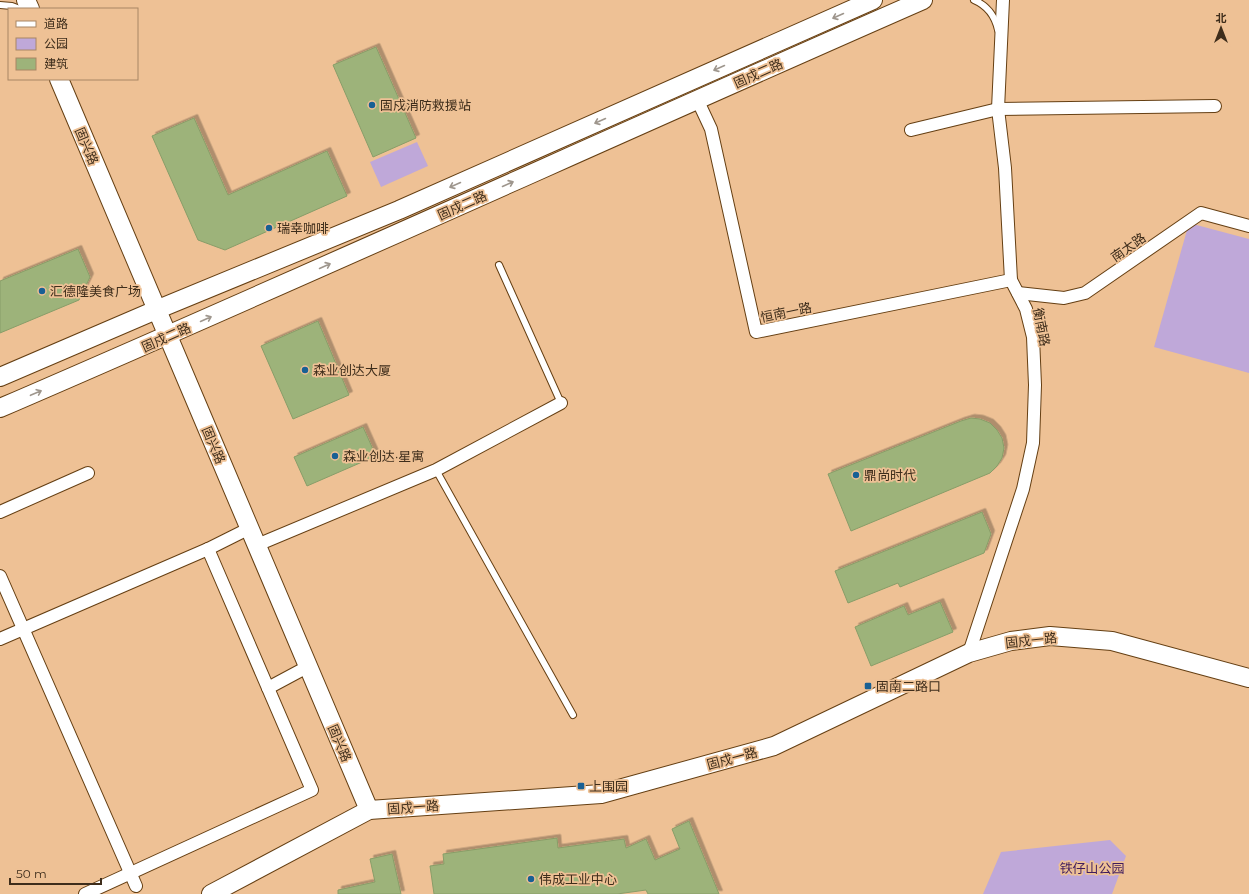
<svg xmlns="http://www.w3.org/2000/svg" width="1249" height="894" viewBox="0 0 1249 894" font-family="Montserrat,'Noto Sans SC',sans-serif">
<defs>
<filter id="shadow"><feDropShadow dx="3.5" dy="-3.5" stdDeviation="0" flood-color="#0004"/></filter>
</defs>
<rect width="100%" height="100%" fill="#eec195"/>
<!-- green -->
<g fill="#bfa8d9">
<path d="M417,142L428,166L381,187L370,162Z"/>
<path d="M1189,223L1249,239V373L1154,347Z"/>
<path d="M1110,840L1126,856L1112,894H983L1001,852Z"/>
</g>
<!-- building -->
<g fill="#9db37a" stroke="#889d68" filter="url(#shadow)">
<path d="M376,47L416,138L373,157L333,65Z"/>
<path d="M194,118L228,195L327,151L347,196L225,250L198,240L152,136Z"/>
<path d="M78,249L90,277L79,300L0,333V281Z"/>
<path d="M318,321L349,395L293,419L261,346Z"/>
<path d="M971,418L980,419L990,423L997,430L1002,438L1004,448L1002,458L997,466L990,473L851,531L828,474L961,421Z"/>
<path d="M363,427L376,456L307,486L294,457Z"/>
<path d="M982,512L991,534L984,553L900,587L898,583L848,603L835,571Z"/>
<path d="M940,602L953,632L871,666L855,627L904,606L908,615Z"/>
<path d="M689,821L719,894H648L646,890L617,894H434L430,866L444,864L443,854L557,838L558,848L624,839L626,848L646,839L655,860L680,849L672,829Z"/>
<path d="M392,854L401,894H338V890L375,882L370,859Z"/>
</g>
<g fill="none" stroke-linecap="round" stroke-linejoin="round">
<defs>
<g id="lane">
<path d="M974,0C988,6 995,16 998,30"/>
<path d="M0,5L12,6L20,9"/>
<path d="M499,265L561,403"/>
<path d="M436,470L573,715"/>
</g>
<g id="street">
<path d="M697,99L711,129L756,332L1011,280"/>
<path d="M911,130L998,109L1215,106"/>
<path d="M1018,293L1064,298L1085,293L1201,213L1249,226"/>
<path d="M0,512L88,473"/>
<path d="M257,545L436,470L561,403"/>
<path d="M0,576L136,886"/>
<path d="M0,639L208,549L250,528"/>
<path d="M969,653L1023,489L1033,443L1035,385L1033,337L1026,309L1011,280L1005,168L998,109L1003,0"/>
<path d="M268,688L309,666"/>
<path d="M85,894L312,790L208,549"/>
</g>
<g id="secondary">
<path d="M26,0L30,9"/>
<path d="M59,79C161,323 267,566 369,810"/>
<path d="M0,377L156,310L399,210L873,0"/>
<path d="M0,408C309,275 615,135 923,0"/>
<path d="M211,894L369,810L601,794L774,746L969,653L1011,641L1050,636L1112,641L1249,678"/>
</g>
</defs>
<!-- lane casing -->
<use href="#lane" stroke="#653f13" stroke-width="8"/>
<!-- street casing -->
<use href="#street" stroke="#653f13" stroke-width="14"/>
<!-- secondary casing -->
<use href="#secondary" stroke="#653f13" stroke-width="20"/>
<!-- lane -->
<use href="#lane" stroke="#fff" stroke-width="6"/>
<!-- street -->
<use href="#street" stroke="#fff" stroke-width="12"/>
<!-- secondary -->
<use href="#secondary" stroke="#fff" stroke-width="18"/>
</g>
<!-- one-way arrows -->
<defs><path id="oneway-shaft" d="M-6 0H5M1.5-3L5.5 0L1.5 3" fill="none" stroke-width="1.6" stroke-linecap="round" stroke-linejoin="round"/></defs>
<g stroke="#9e968d">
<use href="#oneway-shaft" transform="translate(838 16) rotate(156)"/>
<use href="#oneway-shaft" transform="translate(719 68) rotate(156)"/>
<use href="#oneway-shaft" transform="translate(600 121) rotate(156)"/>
<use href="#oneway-shaft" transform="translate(508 184) rotate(-24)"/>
<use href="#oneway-shaft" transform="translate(455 185) rotate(156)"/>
<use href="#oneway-shaft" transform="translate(325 266) rotate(-24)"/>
<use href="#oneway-shaft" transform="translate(206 319) rotate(-24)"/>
<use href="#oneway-shaft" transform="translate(36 393) rotate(-23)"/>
</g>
<!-- markers -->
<g fill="#186094" stroke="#eec195" stroke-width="1.5">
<circle cx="372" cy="105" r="4"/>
<circle cx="269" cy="228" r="4"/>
<circle cx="42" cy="291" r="4"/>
<circle cx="305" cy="370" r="4"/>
<circle cx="335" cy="456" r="4"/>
<circle cx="856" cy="475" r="4"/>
<rect x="864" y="682" width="8" height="8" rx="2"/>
<rect x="577" y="782" width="8" height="8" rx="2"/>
<circle cx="531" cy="879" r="4"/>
</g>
<g text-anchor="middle" stroke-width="3.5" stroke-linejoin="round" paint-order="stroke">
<!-- street labels -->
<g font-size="13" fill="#3e2d1b" stroke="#eec195">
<text transform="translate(758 73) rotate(-24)" y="5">固戍二路</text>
<text transform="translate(87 146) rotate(67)" y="5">固兴路</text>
<text transform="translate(462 205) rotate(-24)" y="5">固戍二路</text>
<text transform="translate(1128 247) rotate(-35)" y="5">南太路</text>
<text transform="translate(786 312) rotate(-12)" y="5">恒南一路</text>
<text transform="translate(1042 327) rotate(79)" y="5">衡南路</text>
<text transform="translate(166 337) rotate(-24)" y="5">固戍二路</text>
<text transform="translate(214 445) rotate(67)" y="5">固兴路</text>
<text transform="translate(1031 640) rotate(-6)" y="5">固戍一路</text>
<text transform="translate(340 743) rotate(67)" y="5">固兴路</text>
<text transform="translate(732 758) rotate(-15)" y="5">固戍一路</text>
<text transform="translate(413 807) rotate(-4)" y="5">固戍一路</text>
</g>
<!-- poi labels -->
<g font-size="13" fill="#3e2d1b" stroke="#eec195" text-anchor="start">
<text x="380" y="110">固戍消防救援站</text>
<text x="277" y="233">瑞幸咖啡</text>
<text x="50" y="296">汇德隆美食广场</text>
<text x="313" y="375">森业创达大厦</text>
<text x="343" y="461">森业创达·星寓</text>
<text x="864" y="480">鼎尚时代</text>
<text x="876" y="691">固南二路口</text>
<text x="589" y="791">上围园</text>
<text x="539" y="884">伟成工业中心</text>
</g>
<!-- park labels -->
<g font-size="13" fill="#3f1c5d" stroke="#eec195">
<text x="1092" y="873">铁仔山公园</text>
</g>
</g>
<!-- legend -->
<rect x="8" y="8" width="130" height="72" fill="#eec195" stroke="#a88664"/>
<rect x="16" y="21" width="20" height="6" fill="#ffffff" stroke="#a88664"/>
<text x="44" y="28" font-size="12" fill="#3e2d1b">道路</text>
<rect x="16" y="38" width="20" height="12" fill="#bfa8d9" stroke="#a88664"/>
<text x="44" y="48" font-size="12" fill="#3e2d1b">公园</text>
<rect x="16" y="58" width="20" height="12" fill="#9db37a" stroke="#a88664"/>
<text x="44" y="68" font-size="12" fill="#3e2d1b">建筑</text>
<!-- north arrow -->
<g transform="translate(1221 28)" stroke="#eec195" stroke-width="3" paint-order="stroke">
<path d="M0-3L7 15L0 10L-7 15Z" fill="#3e2d1b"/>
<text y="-6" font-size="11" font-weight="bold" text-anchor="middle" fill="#3e2d1b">北</text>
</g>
<!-- scale -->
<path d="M10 878v6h91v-6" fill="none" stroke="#3e2d1b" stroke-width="2"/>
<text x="16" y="878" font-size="12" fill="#3e2d1b" stroke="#eec195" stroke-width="3" paint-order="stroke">50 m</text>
</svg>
